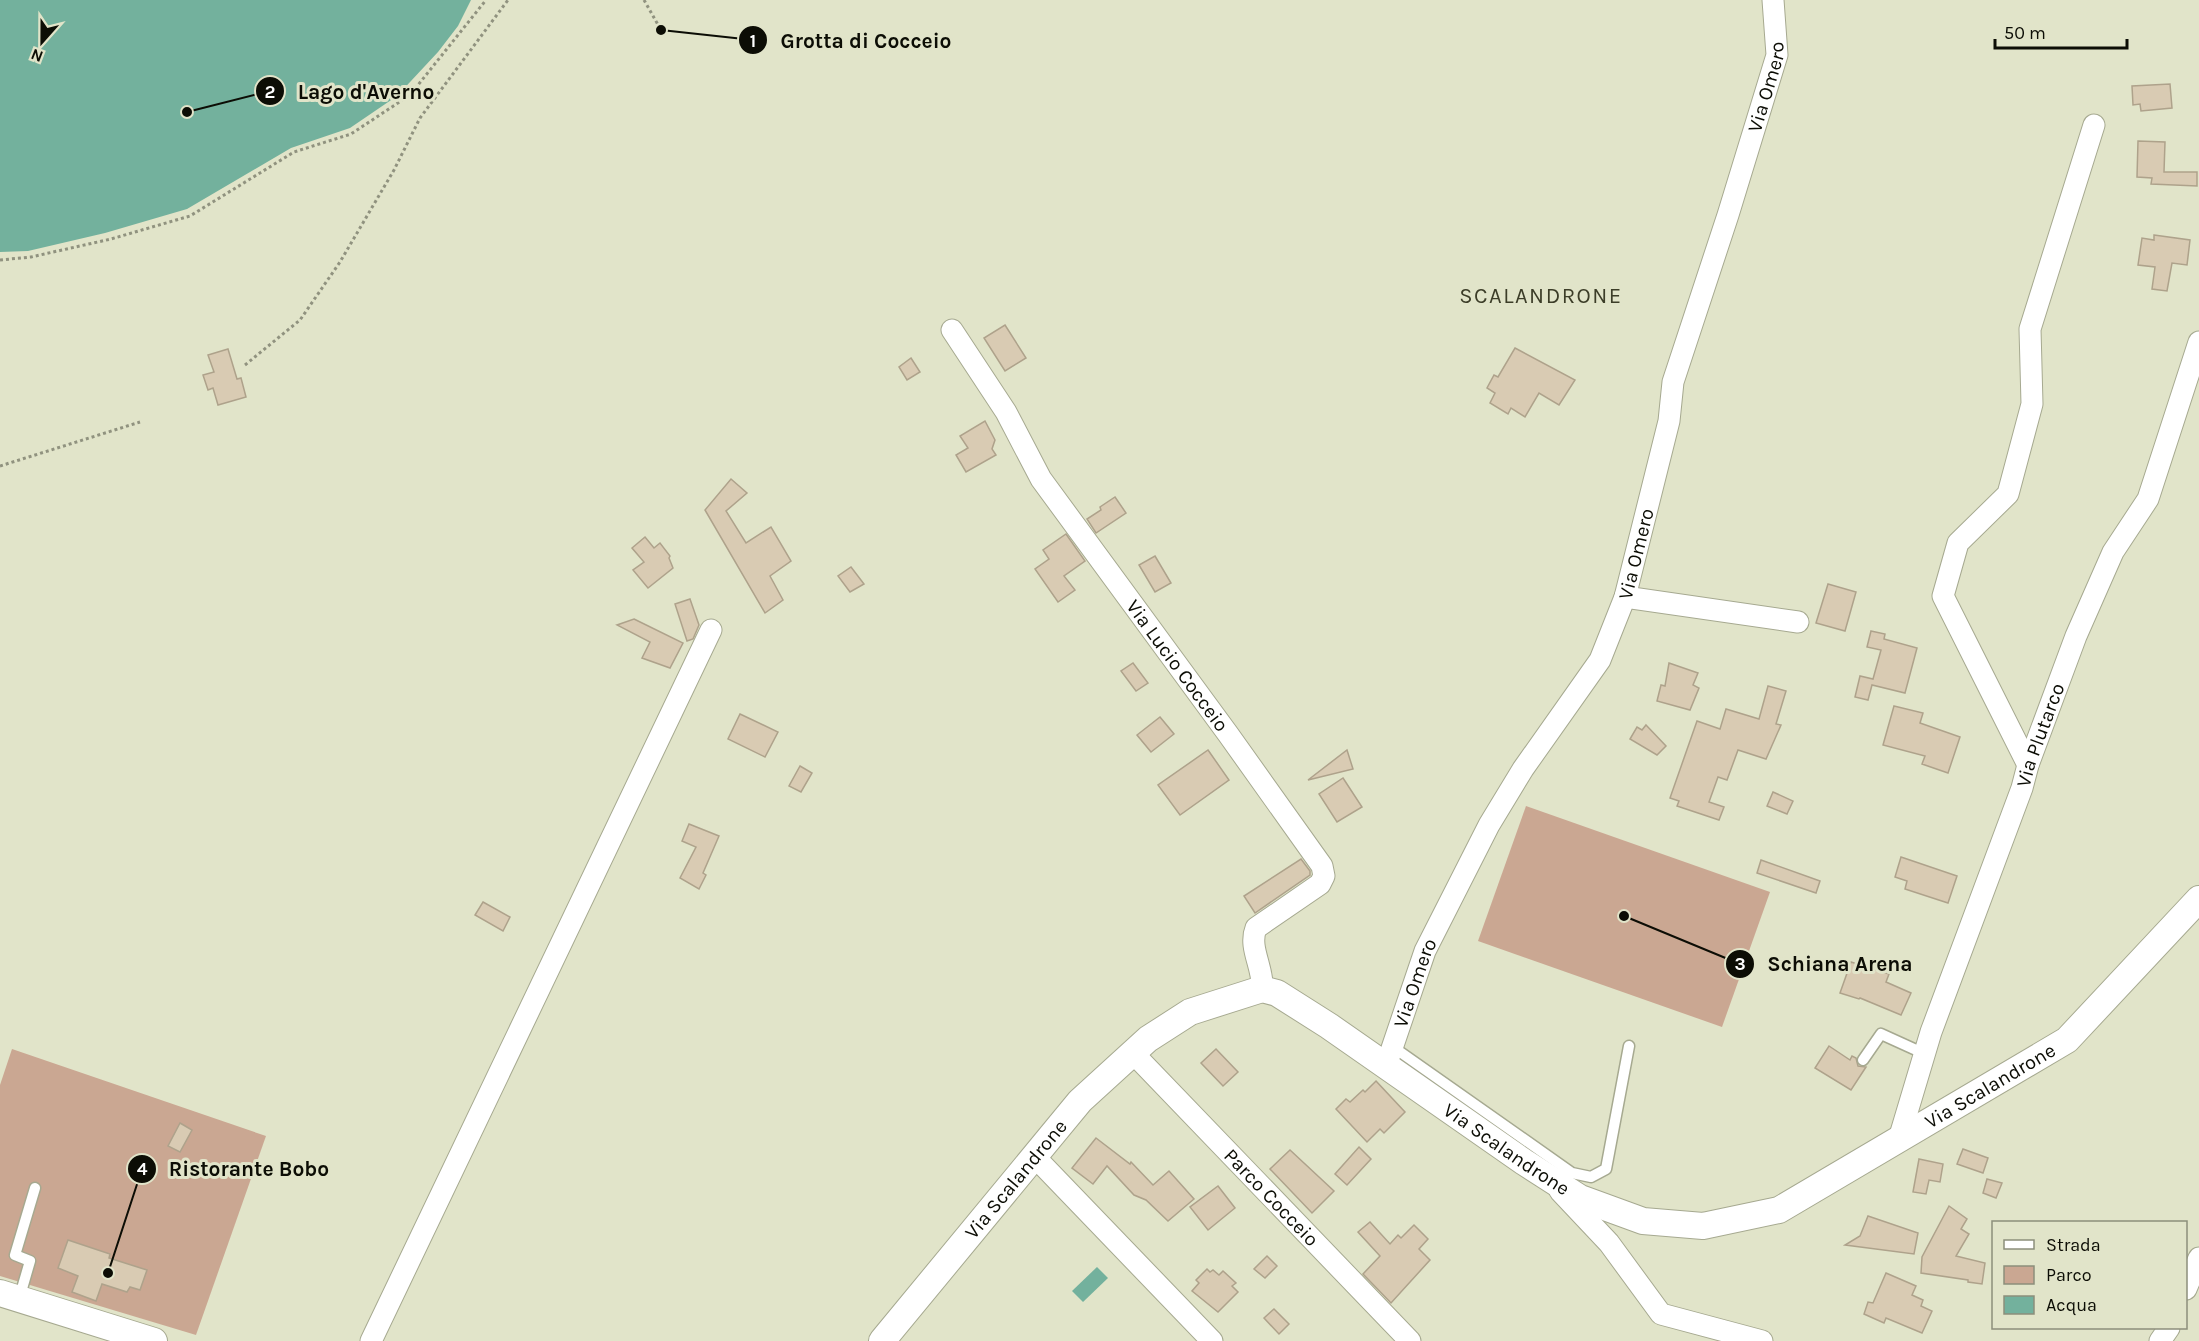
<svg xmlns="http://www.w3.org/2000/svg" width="2199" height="1341" viewBox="0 0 2199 1341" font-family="Karla,sans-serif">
<rect width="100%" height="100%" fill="#e1e4c9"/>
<!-- green -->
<g fill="#caa792">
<path d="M1526,806L1770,892L1722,1027L1478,941Z"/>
<path d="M12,1049L266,1136L196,1335L0,1276V1085Z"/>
</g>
<!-- water -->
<g fill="#73b19d">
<path d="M0,0H471L458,26L438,52L397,96L350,128L291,148L187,209L105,233L28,251L0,252Z"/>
<path d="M1097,1267L1108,1278L1083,1302L1072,1291Z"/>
</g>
<!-- building -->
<g fill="#d9cbb3" stroke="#aea28b" stroke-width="1.5">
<path d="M2170,84L2172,108L2141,111L2140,104L2133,105L2132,86Z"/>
<path d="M2138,141L2165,142L2164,172H2197V186L2151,184L2152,178L2137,177Z"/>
<path d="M2154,235L2190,240L2187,265L2172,263L2167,291L2152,289L2155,267L2138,265L2142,238L2154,240Z"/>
<path d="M1005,325L1026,358L1005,371L984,338Z"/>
<path d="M1515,348L1575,380L1559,405L1539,393L1525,417L1511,408L1508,414L1490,403L1495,393L1487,388L1494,375L1498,377Z"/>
<path d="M228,349L237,379L241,378L246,397L218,405L213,388L208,390L203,375L214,372L208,355Z"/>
<path d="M911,358L920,372L907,380L899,367Z"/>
<path d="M985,421L995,440L992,449L996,455L966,472L956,455L968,448L960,436Z"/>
<path d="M731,479L747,493L726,511L746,543L771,527L791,561L770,576L783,600L765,613L705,510Z"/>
<path d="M1115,497L1126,513L1096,533L1087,519L1101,510L1100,507Z"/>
<path d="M1066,534L1085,561L1064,576L1075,590L1058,602L1035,569L1049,559L1043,550Z"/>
<path d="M645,537L654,548L660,543L670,556L669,558L673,568L648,588L633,570L644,562L632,548Z"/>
<path d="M1155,556L1171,583L1155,592L1139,565Z"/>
<path d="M851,567L864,584L850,592L838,576Z"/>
<path d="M1828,584L1856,592L1845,631L1816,623Z"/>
<path d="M690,599L699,625L693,639L687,641L675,604Z"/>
<path d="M634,619L683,643L670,668L642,658L650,642L617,625Z"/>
<path d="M1871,631L1885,634L1884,639L1917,648L1905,693L1872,685L1868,700L1855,697L1860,676L1873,679L1881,650L1867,647Z"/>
<path d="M1133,663L1148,683L1136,691L1121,671Z"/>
<path d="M1669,663L1698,673L1693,685L1699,688L1690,710L1657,701L1661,685L1665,686Z"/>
<path d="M1768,686L1786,691L1776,724L1781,725L1766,759L1738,750L1727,780L1718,777L1709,802L1724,807L1719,820L1677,806L1679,801L1670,798L1697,721L1720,729L1726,709L1759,719Z"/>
<path d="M1894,706L1923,713L1920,723L1960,737L1948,773L1922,764L1925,756L1883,745Z"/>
<path d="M740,714L778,732L765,757L728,739Z"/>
<path d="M1160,717L1174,734L1151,752L1137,735Z"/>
<path d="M1646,725L1666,746L1657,755L1630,739L1637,727L1642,730Z"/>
<path d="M1208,750L1229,780L1180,815L1158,785Z"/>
<path d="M1347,750L1353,769L1308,780Z"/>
<path d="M800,766L812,773L801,792L789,786Z"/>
<path d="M1343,778L1362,807L1337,822L1319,794Z"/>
<path d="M1773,792L1793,801L1787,814L1767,806Z"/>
<path d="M689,824L719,836L703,873L706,875L699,889L680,878L696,847L682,841Z"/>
<path d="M1901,857L1957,876L1948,903L1905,889L1907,881L1895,877Z"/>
<path d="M1301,859L1310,871V875L1255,913L1244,896Z"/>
<path d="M1761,860L1820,881L1816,893L1757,873Z"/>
<path d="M483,902L510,917L503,931L475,915Z"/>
<path d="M1851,962L1889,974L1886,982L1911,993L1901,1015L1860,998L1859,999L1840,993Z"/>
<path d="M1829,1046L1850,1060L1852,1056L1856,1058L1858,1066L1866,1067L1851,1090L1815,1068Z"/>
<path d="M1216,1049L1238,1072L1223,1086L1201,1063Z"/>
<path d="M1376,1081L1405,1112L1384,1133L1380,1129L1367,1142L1336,1109L1346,1099L1350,1102L1363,1090L1365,1092Z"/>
<path d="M180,1123L192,1130L180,1152L168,1146Z"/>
<path d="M1096,1138L1130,1164L1131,1162L1153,1185L1169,1171L1194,1199L1168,1221L1146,1200L1134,1195L1107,1166L1093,1184L1072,1168Z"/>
<path d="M1359,1147L1371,1159L1347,1185L1335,1174Z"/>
<path d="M1963,1149L1988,1158L1983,1173L1957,1164Z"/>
<path d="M1290,1150L1334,1191L1312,1213L1270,1169Z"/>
<path d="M1919,1159L1943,1164L1940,1182L1929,1180L1926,1194L1913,1192Z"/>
<path d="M1987,1179L2002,1183L1996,1198L1983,1193Z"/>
<path d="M1218,1186L1235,1208L1208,1230L1190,1207Z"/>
<path d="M1949,1206L1967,1219L1961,1229L1969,1234L1956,1256L1985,1263L1982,1284L1968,1282V1280L1921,1273L1922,1257Z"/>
<path d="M1868,1216L1918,1233L1914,1254L1845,1245L1860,1236Z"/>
<path d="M1370,1222L1390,1244L1398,1235L1401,1238L1414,1225L1428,1239L1419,1249L1430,1260L1391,1303L1363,1274L1380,1256L1358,1232Z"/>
<path d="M68,1240L110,1254L109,1258L147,1270L140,1290L130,1287L127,1292L102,1284L96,1301L72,1292L78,1276L58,1268Z"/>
<path d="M1267,1256L1277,1266L1265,1278L1254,1269Z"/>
<path d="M1207,1269L1210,1272L1213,1270L1219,1275L1223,1271L1236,1283L1232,1286L1238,1292L1218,1312L1192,1291L1199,1283L1196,1280Z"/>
<path d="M1886,1273L1916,1286L1912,1295L1923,1300L1921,1306L1932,1311L1922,1333L1886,1318L1884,1323L1864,1314L1868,1302L1873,1303Z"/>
<path d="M1274,1309L1289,1324L1279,1334L1264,1318Z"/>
</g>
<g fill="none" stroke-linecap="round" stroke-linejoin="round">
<defs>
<g id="service">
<path d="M1393,1047L1572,1173L1591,1177L1606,1169L1629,1046"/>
<path d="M1863,1060L1881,1034L1925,1054"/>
<path d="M19,1299L30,1261L15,1255L35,1188"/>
</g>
<g id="minor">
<path id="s1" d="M952,330L1006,412L1041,479L1228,734L1322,866L1324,876L1320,884L1256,928C1248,948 1264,968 1262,989"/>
<path d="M1625,597L1798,622"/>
<path d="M2028,765L1943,596L1958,543L2008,494L2032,404L2030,329L2094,125"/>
<path id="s2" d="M1133,1053L1410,1341"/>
<path id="s3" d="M1386,1066L1425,951L1489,825L1523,769L1600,660L1625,597L1669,421L1673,382L1728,215L1777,55L1773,0"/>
<path id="s4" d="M1899,1139L1931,1032L2022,788L2028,765L2076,636L2113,552L2148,499L2199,342"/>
<path d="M1034,1156L1212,1341"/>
<path d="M1560,1191L1609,1243L1661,1314L1762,1341"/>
<path d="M2186,1289L2199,1258"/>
<path d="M371,1341L711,630"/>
<path d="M2160,1341L2169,1328"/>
</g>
<g id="tertiary">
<path d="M0,1293L154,1341"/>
<path id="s5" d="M882,1341L1080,1101L1148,1039L1190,1012L1262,989L1277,993L1329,1026L1524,1162L1580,1198L1643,1221L1703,1226L1779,1210L2067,1040L2199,899"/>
</g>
</defs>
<!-- service casing -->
<use href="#service" stroke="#a6a990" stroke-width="13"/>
<!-- minor casing -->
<use href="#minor" stroke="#a6a990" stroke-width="23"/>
<!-- tertiary casing -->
<use href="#tertiary" stroke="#a6a990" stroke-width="28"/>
<!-- path -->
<g stroke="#90927f" stroke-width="3" stroke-dasharray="3 3" stroke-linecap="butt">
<path d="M644,0L661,30"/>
<path d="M0,260L31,257L111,239L190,216L294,152L351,134L410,95L486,0"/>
<path d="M245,365L300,320L340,262L394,170L420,118L508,0"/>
<path d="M0,466L140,422"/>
</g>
<!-- service -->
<use href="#service" stroke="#fff" stroke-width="10"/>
<!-- minor -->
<use href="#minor" stroke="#fff" stroke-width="21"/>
<!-- tertiary -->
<use href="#tertiary" stroke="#fff" stroke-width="26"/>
</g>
<g text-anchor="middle" stroke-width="6" stroke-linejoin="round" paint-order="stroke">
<!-- street labels -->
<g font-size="20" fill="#0c0d05" stroke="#e1e4c9">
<text dy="7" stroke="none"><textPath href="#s3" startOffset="1060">Via Omero</textPath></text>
<text dy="7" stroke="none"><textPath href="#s3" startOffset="574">Via Omero</textPath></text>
<text dy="7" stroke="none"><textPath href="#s1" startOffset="405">Via Lucio Cocceio</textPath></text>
<text dy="7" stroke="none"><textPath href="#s4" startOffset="428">Via Plutarco</textPath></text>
<text dy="7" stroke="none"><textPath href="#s3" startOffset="88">Via Omero</textPath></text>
<text dy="7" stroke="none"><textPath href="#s5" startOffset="1360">Via Scalandrone</textPath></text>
<text dy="7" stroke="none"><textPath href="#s5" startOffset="822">Via Scalandrone</textPath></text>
<text dy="7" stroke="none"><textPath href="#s5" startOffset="210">Via Scalandrone</textPath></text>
<text dy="7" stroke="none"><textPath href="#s2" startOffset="200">Parco Cocceio</textPath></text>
</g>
<!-- quarter labels -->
<g font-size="22" letter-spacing="1.5" fill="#3c3d28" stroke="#e1e4c9">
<text x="1541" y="303">SCALANDRONE</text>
</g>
</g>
<!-- callouts -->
<path fill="none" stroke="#0c0d05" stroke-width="2" d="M661 30L753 40M187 112L270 91M1624 916L1740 964M108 1273L142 1169"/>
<g fill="#0c0d05" stroke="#e1e4c9" stroke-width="2">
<circle cx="661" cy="30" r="6"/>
<circle cx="187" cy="112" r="6"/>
<circle cx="1624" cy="916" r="6"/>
<circle cx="108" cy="1273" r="6"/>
<circle cx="753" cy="40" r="15"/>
<circle cx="270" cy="91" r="15"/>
<circle cx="1740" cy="964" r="15"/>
<circle cx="142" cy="1169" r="15"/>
</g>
<g font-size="18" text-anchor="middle" font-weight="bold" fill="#fff">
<text x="753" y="47">1</text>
<text x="270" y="98">2</text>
<text x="1740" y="970">3</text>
<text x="142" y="1175">4</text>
</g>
<g font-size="21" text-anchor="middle" font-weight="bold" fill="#0c0d05" stroke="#e1e4c9" stroke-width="6" stroke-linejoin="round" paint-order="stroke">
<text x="866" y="48">Grotta di Cocceio</text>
<text x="366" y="99">Lago d'Averno</text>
<text x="1840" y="971">Schiana Arena</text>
<text x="249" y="1176">Ristorante Bobo</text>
</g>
<!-- legend -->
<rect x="1992" y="1221" width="195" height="108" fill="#e1e4c9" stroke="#8c8e7b" stroke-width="1.5"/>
<rect x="2004" y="1240" width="30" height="9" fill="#ffffff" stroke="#8c8e7b" stroke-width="1.5"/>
<text x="2046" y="1251" font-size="18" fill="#0c0d05">Strada</text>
<rect x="2004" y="1266" width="30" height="18" fill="#caa792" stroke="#8c8e7b" stroke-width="1.5"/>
<text x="2046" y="1281" font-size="18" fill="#0c0d05">Parco</text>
<rect x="2004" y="1296" width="30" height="18" fill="#73b19d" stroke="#8c8e7b" stroke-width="1.5"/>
<text x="2046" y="1311" font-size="18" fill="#0c0d05">Acqua</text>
<!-- north arrow -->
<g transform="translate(42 42) rotate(201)" stroke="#e1e4c9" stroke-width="4.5" paint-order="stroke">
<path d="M0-4.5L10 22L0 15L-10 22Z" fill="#0c0d05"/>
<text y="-9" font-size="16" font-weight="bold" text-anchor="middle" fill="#0c0d05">N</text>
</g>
<!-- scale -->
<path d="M1995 39v9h132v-9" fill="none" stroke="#0c0d05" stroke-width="3"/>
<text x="2004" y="39" font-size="18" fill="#0c0d05" stroke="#e1e4c9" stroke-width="4.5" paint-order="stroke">50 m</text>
</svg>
